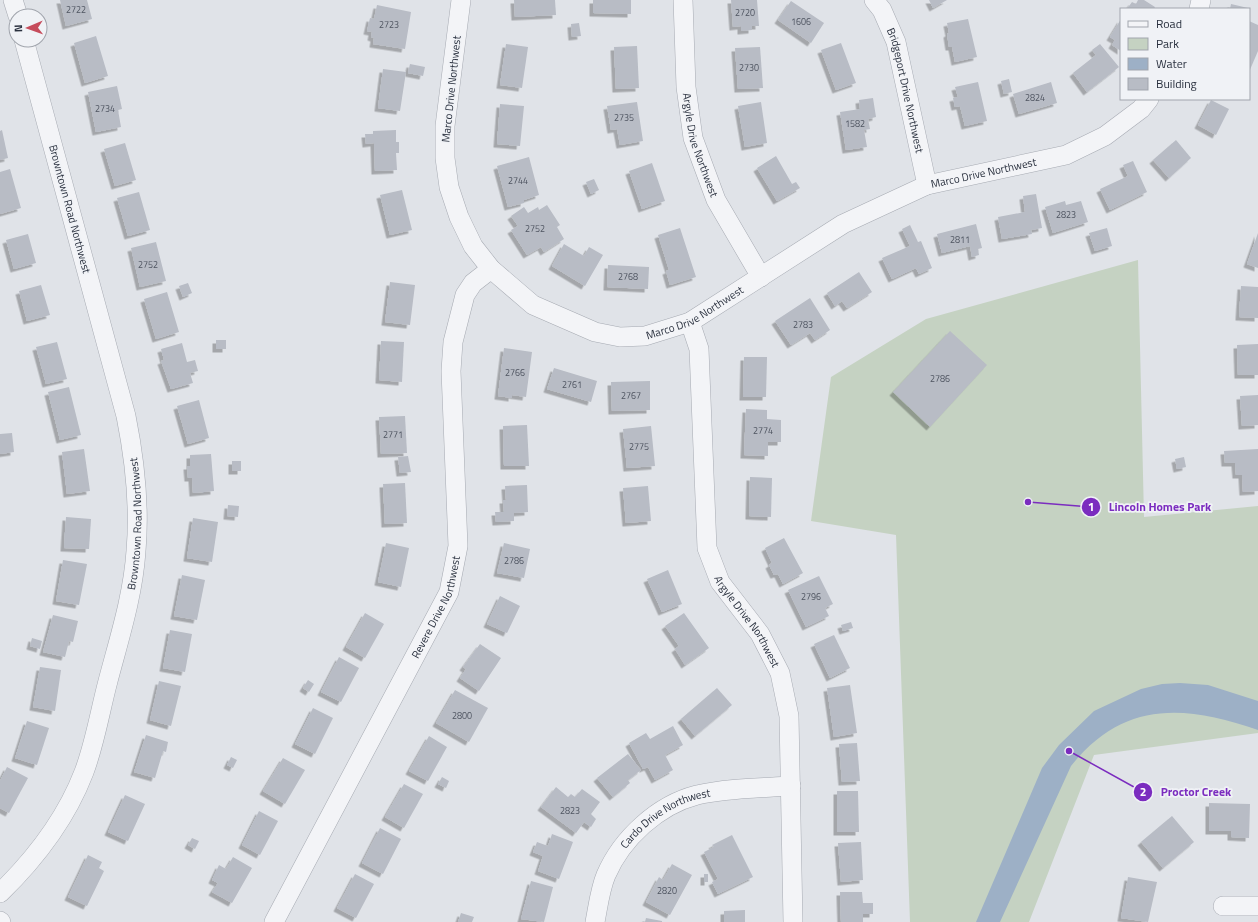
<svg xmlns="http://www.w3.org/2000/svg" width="1258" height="922" viewBox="0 0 1258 922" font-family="'Titillium Web',sans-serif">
<defs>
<filter id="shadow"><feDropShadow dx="-3.5" dy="3.5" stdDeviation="0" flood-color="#0004"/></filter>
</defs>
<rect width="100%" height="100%" fill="#e0e3e8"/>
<!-- green -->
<path fill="#c5d2c2" d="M1138,260L1144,517L1258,506V733L1094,755L1029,922H910L896,535L811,521L831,377L926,319Z"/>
<!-- water -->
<path fill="#9db0c6" d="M1180,683L1208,685L1258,701V730C1185,705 1124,700 1071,766L1000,922H976L1042,768L1059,745L1094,711L1141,689L1162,684Z"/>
<!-- building -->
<g fill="#b8bcc5" filter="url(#shadow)">
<path d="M60,0H87L92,19L66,26Z"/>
<path d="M514,0H555L556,15L515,17Z"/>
<path d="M593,0H631V14L593,13Z"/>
<path d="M731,0H757L759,26H752V30L741,31V26L733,27Z"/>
<path d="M929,0H947L933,8Z"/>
<path d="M1138,0H1144L1155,7L1154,9H1127L1132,2L1136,4Z"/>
<path d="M791,1L824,23L811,43L778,20Z"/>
<path d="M1231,4L1248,8L1247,9H1230Z"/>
<path d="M377,5L411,12L405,49L373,44L374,38L371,37L372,32L367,31L370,18L374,19Z"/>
<path d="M968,19L977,57L955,62L952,47H949L947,34L949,33L947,23Z"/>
<path d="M1121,19V51L1112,45L1115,40L1110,37Z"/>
<path d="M1249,21L1258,25V51L1249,72Z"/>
<path d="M579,23L581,36L572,37L571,24Z"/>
<path d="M96,36L108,76L85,83L74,43Z"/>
<path d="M841,43L856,83L836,90L821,50Z"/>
<path d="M506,44L528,47L522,88L500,85Z"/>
<path d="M1100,44L1119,67L1087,92L1073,73L1096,55L1092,50Z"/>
<path d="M637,46L639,88L616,89L614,47Z"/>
<path d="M760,47L763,88L738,89L735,48Z"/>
<path d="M410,64L425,67L423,76L408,73Z"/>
<path d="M383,69L406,72L400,111L378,108Z"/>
<path d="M1009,79L1012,92L1004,94L1001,81Z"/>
<path d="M978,82L987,121L965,126L960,106L955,107L953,98L958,97L955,87Z"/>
<path d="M1051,82L1057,103L1019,114L1013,94Z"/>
<path d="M117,86L122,109L118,110L121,127L96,132L88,92Z"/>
<path d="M873,98L876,117L868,119L870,129L864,130L867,147L846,150L840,112L860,109L859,100Z"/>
<path d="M1211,100L1229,109L1216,135L1198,125Z"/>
<path d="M637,102L643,141L620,145L617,129L611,130L607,106Z"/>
<path d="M761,102L767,143L745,147L738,106Z"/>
<path d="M500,104L524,106L520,146L497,144Z"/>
<path d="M2,130L8,158L0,160V131Z"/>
<path d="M396,130V142H399V153H396L397,170L375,171L374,143L366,144L365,134H373V131Z"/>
<path d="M1176,140L1191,158L1169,178L1153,160Z"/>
<path d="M125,143L136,180L115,186L104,149Z"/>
<path d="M776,156L792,184L796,182L800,188L777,201L757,168Z"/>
<path d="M529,157L539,195L524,200V203L508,207L497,166Z"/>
<path d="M1133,161L1147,192L1110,210L1100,189L1128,176L1123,165Z"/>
<path d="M652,163L665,201L642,209L629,171Z"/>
<path d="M10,169L21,208L0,214V172Z"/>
<path d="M594,179L599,190L591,194L586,182Z"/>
<path d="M402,190L412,230L390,235L380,195Z"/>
<path d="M139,192L150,230L128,236L117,198Z"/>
<path d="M1036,194L1042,228L1031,230L1032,234L1002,239L998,217L1025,212L1023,196Z"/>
<path d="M1065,201L1066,205L1081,201L1088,222L1053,233L1045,207Z"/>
<path d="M547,205L560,225L557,227L564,239L544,252L541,247L527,255L511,230L518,226L511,216L524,207L528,213L538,207L539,210Z"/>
<path d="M976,224L982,248L978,249L979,255L972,257L970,246L942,253L937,234Z"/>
<path d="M910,225L918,242L921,241L932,268L919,274L916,268L892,279L882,258L910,246L902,229Z"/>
<path d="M680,228L696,277L670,285L666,271L669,270L658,235Z"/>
<path d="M1107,228L1112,246L1095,251L1089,233Z"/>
<path d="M1258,233V268L1247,264Z"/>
<path d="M28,234L36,263L14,269L6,240Z"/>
<path d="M156,242L166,281L140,287L131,248Z"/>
<path d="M564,244L584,256L589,247L603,255L585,286L552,266Z"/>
<path d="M608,265L649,267L648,289L607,287Z"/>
<path d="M859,272L872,292L847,308L842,301L835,306L827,293Z"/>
<path d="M390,282L415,285L410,325L385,322Z"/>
<path d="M188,283L192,293L183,297L179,286Z"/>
<path d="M41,285L50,315L27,321L19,291Z"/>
<path d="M1241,286L1258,287V318L1239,317Z"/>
<path d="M167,292L179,332L156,339L144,299Z"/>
<path d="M810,298L830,330L815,340L810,333L791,345L775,321Z"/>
<path d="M950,331L987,365L930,427L893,392Z"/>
<rect x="216" y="340" width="10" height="9"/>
<path d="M381,341L404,342L402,382L379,380Z"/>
<path d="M57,342L67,379L46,384L36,347Z"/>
<path d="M182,343L187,362L195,360L198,371L190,373L193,383L171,389L161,361L164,360L161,349Z"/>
<path d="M1258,344V375H1238L1237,345Z"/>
<path d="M504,348L532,352L526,397L512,395V398L498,396Z"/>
<path d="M744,357H767L766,397H743Z"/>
<path d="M554,368L597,381L591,402L547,389Z"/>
<path d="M650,381V410L612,411L611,382Z"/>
<path d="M69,387L81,435L60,440L48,392Z"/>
<path d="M1258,395V425L1242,426L1240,396Z"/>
<path d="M199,400L209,438L188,444L177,406Z"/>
<path d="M746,409L767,410V419L781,420V442H768V456L744,455Z"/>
<path d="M405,416L407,453L381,454L379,417Z"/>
<path d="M527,425L529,466H504L503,426Z"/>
<path d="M651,426L655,466L627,468L623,429Z"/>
<path d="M12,433L14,452L0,454V434Z"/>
<path d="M84,449L90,491L67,494L62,452Z"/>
<path d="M1258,449V491L1243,492L1242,475H1236L1235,463H1225L1224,451Z"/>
<path d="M211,454L214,491L193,493L192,478H188L187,466H190V455Z"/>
<path d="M408,456L411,472L400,473L398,457Z"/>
<path d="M1184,457L1186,467L1177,469L1175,459Z"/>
<rect x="232" y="461" width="9" height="10"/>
<path d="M750,477L772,478L771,517L749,516Z"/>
<path d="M405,483L407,523L385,524L383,484Z"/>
<path d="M527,485L528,512L514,513V521L496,522L495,512H504L503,500H506L505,486Z"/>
<path d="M648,486L651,521L626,523L623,488Z"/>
<path d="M228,505L239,506L238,517L227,516Z"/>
<path d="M66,517L91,519L89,549L64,548Z"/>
<path d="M193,518L218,522L212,562L187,558Z"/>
<path d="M784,538L803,573L783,584L778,574L774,575L769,565L772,563L765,548Z"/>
<path d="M386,543L409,548L401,587L378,582Z"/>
<path d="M504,543L530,549L524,578L497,573Z"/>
<path d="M63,560L87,564L79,605L56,601Z"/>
<path d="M668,570L682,604L662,612L647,579Z"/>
<path d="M182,575L205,580L197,620L174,616Z"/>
<path d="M819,576L833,604L825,608L829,616L806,627L788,590Z"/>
<path d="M500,596L520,606L507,633L487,624Z"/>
<path d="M365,613L384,624L365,658L346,647Z"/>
<path d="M684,613L709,648L685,665L675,649L679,646L665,626Z"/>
<path d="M53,615L78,621L73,642L69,641L65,657L43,652Z"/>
<path d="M851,622L853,628L843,631L841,625Z"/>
<path d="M170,630L192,634L185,672L163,668Z"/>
<path d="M834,635L850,668L830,678L814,644Z"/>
<path d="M32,638L42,641L40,649L30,646Z"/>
<path d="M480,644L501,658L479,691L460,678L466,669L463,667Z"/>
<path d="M339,657L359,668L341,702L321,692Z"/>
<path d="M40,667L61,670L55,711L33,707Z"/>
<path d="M308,680L314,684L309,692L303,688Z"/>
<path d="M159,681L181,686L171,726L150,720Z"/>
<path d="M850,685L857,733L834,737L827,688Z"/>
<path d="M717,688L732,705L695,736L681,719Z"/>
<path d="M455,690L488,708L469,742L436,723Z"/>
<path d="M313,708L333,718L315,754L295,744Z"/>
<path d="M27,721L49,728L37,765L15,758Z"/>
<path d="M673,726L683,745L665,755L673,770L655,780L648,767L643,769L629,743L646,733L650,739Z"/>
<path d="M146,735L168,742L166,752L163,751L155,778L134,772Z"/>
<path d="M429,736L447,747L428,781L409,771Z"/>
<path d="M857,743L860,781L842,782L839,744Z"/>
<path d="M628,754L641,770L628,780L630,783L613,797L597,778Z"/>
<path d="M231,757L237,760L233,768L227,765Z"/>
<path d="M283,758L305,770L285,804L263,791Z"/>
<path d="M7,767L28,778L9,813L0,808V781Z"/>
<path d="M442,777L449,781L446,788L438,784Z"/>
<path d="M404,784L423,794L404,828L385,817Z"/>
<path d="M556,787L568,797L571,794L575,797L582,789L600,802L591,814L596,819L591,827L584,822L576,833L541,807Z"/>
<path d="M837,791H858L859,832H837Z"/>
<path d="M125,795L145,804L128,841L108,832Z"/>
<path d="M1209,803L1250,804L1249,838L1231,837V831H1209Z"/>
<path d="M259,811L278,821L260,855L242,845Z"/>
<path d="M1172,816L1194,842L1163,868L1141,842Z"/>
<path d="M380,828L401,839L383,874L362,863Z"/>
<path d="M552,834L573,842L559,879L538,871L543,856L533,852L537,842L548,846Z"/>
<path d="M732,835L753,877L718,894L712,882L718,879L704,852L714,847L712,845Z"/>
<path d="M192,838L199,841L195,849L188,845Z"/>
<path d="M861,842L863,880L841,882L838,843Z"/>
<path d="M88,855L102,862L99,868L104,871L87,906L68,897Z"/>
<path d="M233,857L252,868L232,903L212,892L218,883L212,880L219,865L226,869Z"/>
<path d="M672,864L692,875L670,915L646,902L659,877L663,880Z"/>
<path d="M355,874L374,884L356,918L337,908Z"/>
<rect x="704" y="874" width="4" height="8"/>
<path d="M1128,877L1157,882L1148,922L1121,918Z"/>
<path d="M531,881L553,887L544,922L521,919Z"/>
<path d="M840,892H862L863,903H873V914H863V922H841Z"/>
<path d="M745,910V922H724V911Z"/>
<path d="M461,913L474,917L472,922H458Z"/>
<path d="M646,918L662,921V922H645Z"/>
</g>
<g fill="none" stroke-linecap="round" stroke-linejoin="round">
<defs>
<g id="minor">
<path d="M13,0L18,16"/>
<path id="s1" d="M461,0L445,126V158L449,187L459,217L473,246L491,269L533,305L595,332L620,337L645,336L690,322L843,224L927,185L1066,155L1105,136L1141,109L1149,99"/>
<path id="s2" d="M683,0L686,87L693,138L716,200L761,277"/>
<path id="s3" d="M874,0L882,10L896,42L927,185"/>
<path d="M1199,9L1201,0"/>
<path id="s4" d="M690,322L699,349L707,548L720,582L760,634L780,673L789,716L793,922"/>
<path id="s5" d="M0,893C36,858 66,819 84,772C95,743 100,711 108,681C119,639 133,596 136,551C140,505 135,461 126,416L24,40"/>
<path d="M1223,906H1258"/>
<path d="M0,921L1,922"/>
<path id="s6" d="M274,922L449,592L458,546L451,371L453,342L465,295L473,283L491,269"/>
<path id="s7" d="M595,922C598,907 600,889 606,875C622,838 658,805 697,795C728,788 760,788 791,786"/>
</g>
</defs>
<!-- minor casing -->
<use href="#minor" stroke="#a6aab2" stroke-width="20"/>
<!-- minor -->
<use href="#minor" stroke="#f3f4f7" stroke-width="19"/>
</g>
<g text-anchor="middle" stroke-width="3.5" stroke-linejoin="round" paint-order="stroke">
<!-- number labels -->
<g font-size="9" fill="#4e5460">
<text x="76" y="13">2722</text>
<text x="745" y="16">2720</text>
<text x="801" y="25">1606</text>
<text x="389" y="28">2723</text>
<text x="749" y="71">2730</text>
<text x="1035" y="101">2824</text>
<text x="105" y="112">2734</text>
<text x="624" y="121">2735</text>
<text x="855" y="127">1582</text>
<text x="518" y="184">2744</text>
<text x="1066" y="218">2823</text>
<text x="535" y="232">2752</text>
<text x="960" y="243">2811</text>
<text x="148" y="268">2752</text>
<text x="628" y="280">2768</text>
<text x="803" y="328">2783</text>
<text x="515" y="376">2766</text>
<text x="940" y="382">2786</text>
<text x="572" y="388">2761</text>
<text x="631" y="399">2767</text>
<text x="763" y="434">2774</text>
<text x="393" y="438">2771</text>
<text x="639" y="450">2775</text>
<text x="514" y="564">2786</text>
<text x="811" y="600">2796</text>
<text x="462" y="719">2800</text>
<text x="570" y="814">2823</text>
<text x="667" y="894">2820</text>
</g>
<!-- street labels -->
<g font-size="11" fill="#2a313f" stroke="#f0f2f6">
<text transform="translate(451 89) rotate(-84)" y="4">Marco Drive Northwest</text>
<text dy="4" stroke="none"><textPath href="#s3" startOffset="97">Bridgeport Drive Northwest</textPath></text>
<text dy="4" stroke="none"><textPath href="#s2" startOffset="147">Argyle Drive Northwest</textPath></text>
<text dy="4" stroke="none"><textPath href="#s1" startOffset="834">Marco Drive Northwest</textPath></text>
<text transform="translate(70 209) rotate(75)" y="4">Browntown Road Northwest</text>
<text dy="4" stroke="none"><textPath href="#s1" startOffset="510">Marco Drive Northwest</textPath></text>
<text dy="4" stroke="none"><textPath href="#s5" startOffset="403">Browntown Road Northwest</textPath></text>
<text dy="4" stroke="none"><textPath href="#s6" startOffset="355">Revere Drive Northwest</textPath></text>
<text dy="4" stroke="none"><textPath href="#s4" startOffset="312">Argyle Drive Northwest</textPath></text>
<text dy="4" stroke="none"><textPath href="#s7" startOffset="134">Cardo Drive Northwest</textPath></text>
</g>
</g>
<!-- callouts -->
<path fill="none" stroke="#7b2cbf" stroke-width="1.5" d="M1028 502L1091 507M1069 751L1143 792"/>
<g fill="#7b2cbf" stroke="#f0f2f6" stroke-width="1.5">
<circle cx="1028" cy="502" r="4"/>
<circle cx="1069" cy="751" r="4"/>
<circle cx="1091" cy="507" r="10"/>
<circle cx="1143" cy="792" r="10"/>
</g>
<g font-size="12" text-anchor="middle" font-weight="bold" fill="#fff">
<text x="1091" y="511">1</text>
<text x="1143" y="796">2</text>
</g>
<g font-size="12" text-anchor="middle" font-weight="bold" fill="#7b2cbf" stroke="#f0f2f6" stroke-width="3.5" stroke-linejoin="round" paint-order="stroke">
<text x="1160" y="511">Lincoln Homes Park</text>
<text x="1196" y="796">Proctor Creek</text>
</g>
<!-- legend -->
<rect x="1120" y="8" width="130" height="92" fill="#f0f2f6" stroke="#a1a5ad"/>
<rect x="1128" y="21" width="20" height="6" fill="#f3f4f7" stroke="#a1a5ad"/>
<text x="1156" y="28" font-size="12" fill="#2a313f">Road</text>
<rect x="1128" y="38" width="20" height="12" fill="#c5d2c2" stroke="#a1a5ad"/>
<text x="1156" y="48" font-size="12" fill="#2a313f">Park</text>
<rect x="1128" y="58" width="20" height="12" fill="#9db0c6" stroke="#a1a5ad"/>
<text x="1156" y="68" font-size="12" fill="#2a313f">Water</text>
<rect x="1128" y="78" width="20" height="12" fill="#b8bcc5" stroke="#a1a5ad"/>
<text x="1156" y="88" font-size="12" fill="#2a313f">Building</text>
<!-- north arrow -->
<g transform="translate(28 28) rotate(268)"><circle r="19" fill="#f0f2f6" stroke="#a1a5ad"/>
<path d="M0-3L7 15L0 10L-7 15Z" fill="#c64c5c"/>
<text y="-6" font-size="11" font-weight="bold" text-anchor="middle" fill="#2a313f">N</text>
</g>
</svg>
